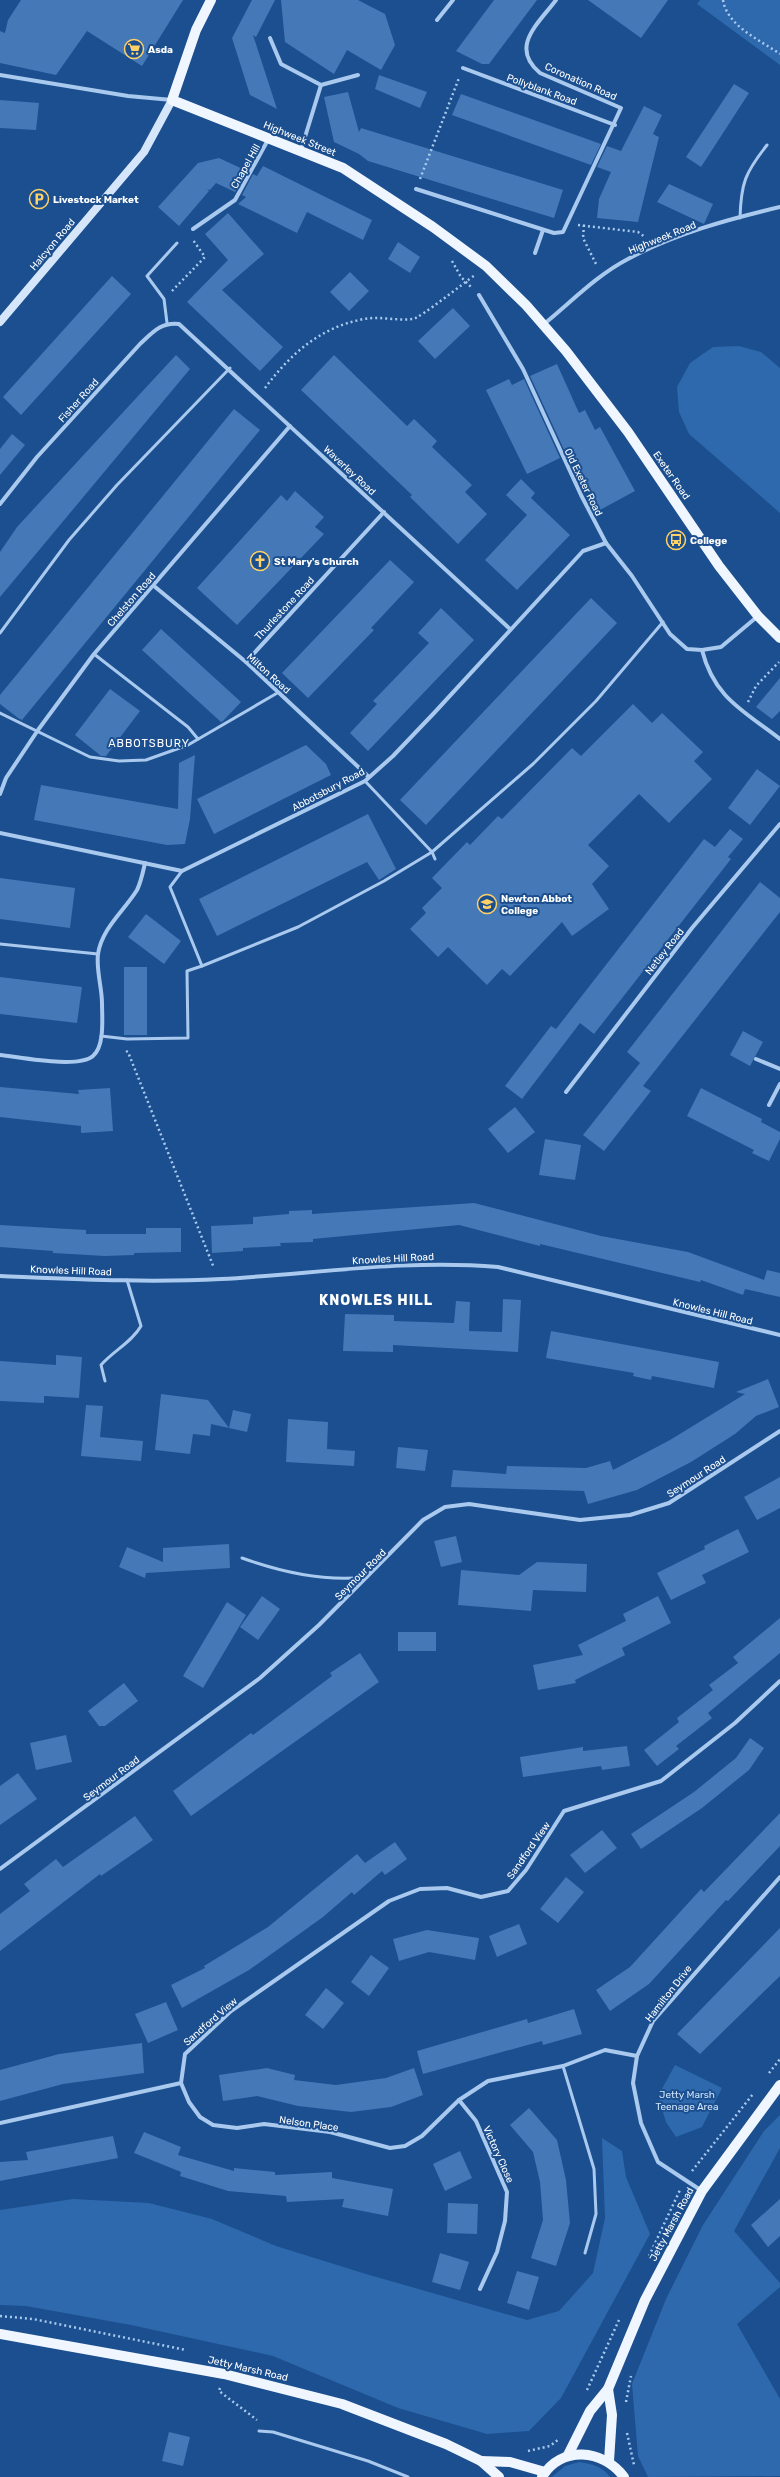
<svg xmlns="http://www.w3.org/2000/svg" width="780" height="2477" viewBox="0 0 780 2477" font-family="Rubik,sans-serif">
<rect width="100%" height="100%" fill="#1b4f8f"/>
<!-- green -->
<g fill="#2e69ad">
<path d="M700,0H780V65L697,4Z"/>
<path d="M739,346L761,352L780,368V513L689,434L679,412L677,387L690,363L713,347Z"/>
<path d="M675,2065L722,2088L702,2127L676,2137L666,2122L658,2096Z"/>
<path d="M780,2115V2148L734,2231L780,2283V2287L737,2324L780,2399V2476L648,2477L638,2456L632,2384L666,2299L703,2225L764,2131Z"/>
<path d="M602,2138L622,2151L626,2177L650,2234L561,2398L529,2431L487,2434L398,2408L273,2356L131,2325L26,2306L0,2305V2210L73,2199L149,2203L212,2219L276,2246L366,2274L527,2320L559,2311L593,2273L605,2218Z"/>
<path d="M579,2462C592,2464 602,2466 610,2477H552L565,2466Z"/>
</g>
<!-- building -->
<g fill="#4478b7">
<path d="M21,0H183L142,66L87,31L56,75L0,63V31L5,33L8,20Z"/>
<path d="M252,0H275L256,37L253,35L277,109L250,95L232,38Z"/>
<path d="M281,0H358L385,14L395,45L381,70L347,50L334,74L285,42Z"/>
<path d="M494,0H537L489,64H482L456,51Z"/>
<path d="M588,0H668L641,38Z"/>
<path d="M379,75L427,92L420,108L375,89Z"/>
<path d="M734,84L749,93L701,167L686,157Z"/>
<path d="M348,92L359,132L361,128L563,190L554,218L368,161L359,154L334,142L324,97Z"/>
<path d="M461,94L601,144L591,165L452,115Z"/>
<path d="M0,100L39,103L36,130L0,128Z"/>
<path d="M644,106L662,115L653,134L659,137L638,222L597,218L599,199L611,172L597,167L607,146L621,151Z"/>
<path d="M219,158L247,171L235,192L216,183L210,190L207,189L209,191L179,226L158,207L198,163Z"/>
<path d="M263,166L372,220L363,240L307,212L297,233L238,204L246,197L242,195L253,174L257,176Z"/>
<path d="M669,184L713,204L704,224L657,202Z"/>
<path d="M228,213L264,254L222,290L283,347L260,371L187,302L228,260L205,234Z"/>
<path d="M398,242L420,257L410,273L388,259Z"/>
<path d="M350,272L369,291L349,311L330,292Z"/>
<path d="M112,276L131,294L21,415L3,397Z"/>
<path d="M453,308L470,326L435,359L418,341Z"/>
<path d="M176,355L190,369L0,597V552L17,527Z"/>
<path d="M334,355L407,426L414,419L437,441L432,447L472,485L465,492L487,514L458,544L410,497L412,495L301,390Z"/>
<path d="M557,364L579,413L585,410L595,430L600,427L635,491L600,510L569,453L566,454L530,376Z"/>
<path d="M509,379L512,385L524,379L560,458L527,474L486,390Z"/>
<path d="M234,409L260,430L22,720L18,718L0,704V695Z"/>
<path d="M12,434L25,445L0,475V449Z"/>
<path d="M521,479L535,493L531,498L570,535L517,590L485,560L527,515L506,495Z"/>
<path d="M295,491L324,517L315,527L324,534L237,625L197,588L281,495L287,501Z"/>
<path d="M390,560L414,582L371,628L374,630L308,698L282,673Z"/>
<path d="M591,598L617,623L426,825L400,800Z"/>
<path d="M441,608L474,640L368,751L350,733L377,704L373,701L429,643L418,633Z"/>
<path d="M161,629L241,702L223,721L221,722L142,650Z"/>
<path d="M780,678V711L772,719L756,707Z"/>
<path d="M110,689L140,711L106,756H101L75,735Z"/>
<path d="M633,704L652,723L662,713L703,752L694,761L712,779L669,823L639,794L588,845L609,866L592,884L609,909L572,936L562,922L510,976L502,969L487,985L448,947L438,957L410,929L426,913L422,908L442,888L432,878L467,842L470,845L498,816L502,819L572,748L581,756Z"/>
<path d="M306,745L326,764L331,775L214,834L197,799Z"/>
<path d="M195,755L190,819L185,844L167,845L34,820L41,785L178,809L179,763Z"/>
<path d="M757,769L780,786L750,825L728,808Z"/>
<path d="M368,814L396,869L379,880L367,862L217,936L199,899Z"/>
<path d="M730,829L743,839L728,857L731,859L594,1034L580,1023L522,1099L505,1086L551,1026L556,1029L704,839L715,847Z"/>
<path d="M0,878L75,888L70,928L0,919Z"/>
<path d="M760,882L780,898V912L643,1086L651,1091L604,1151L583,1135L640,1063L627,1052Z"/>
<path d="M146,914L181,941L164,964L128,937Z"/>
<rect x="124" y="967" width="23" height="68"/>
<path d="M0,977L82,987L77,1023L0,1014Z"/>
<path d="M743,1031L763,1042L750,1066L730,1055Z"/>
<path d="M0,1087L79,1094L78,1090L110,1088L113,1131L81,1133V1126L0,1117Z"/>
<path d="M701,1088L762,1119L761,1122L780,1132V1139L769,1161L752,1153L754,1150L687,1116Z"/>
<path d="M515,1107L535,1132L508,1153L488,1129Z"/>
<path d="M545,1139L581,1145L575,1180L539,1175Z"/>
<path d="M474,1203L601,1236L688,1252L764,1280L767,1270L780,1273V1297L745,1289L743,1295L701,1280L700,1282L540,1244V1246L459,1225L313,1239V1242L280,1243L281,1246L243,1248V1251L212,1253L211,1226L253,1224V1217L289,1214V1211L312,1210V1214Z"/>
<path d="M0,1225L86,1230V1234H146V1228H181V1252L134,1253V1255L105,1256L53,1253V1251L0,1247Z"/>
<path d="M503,1299L521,1300L518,1352L393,1345V1352L343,1351L345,1314L394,1315V1321L454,1323L456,1301L470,1302L469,1331L502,1332Z"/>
<path d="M551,1331L719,1362L714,1388L652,1376L651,1380L633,1376L634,1373L546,1358Z"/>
<path d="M56,1355L82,1357L79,1398L44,1396V1403L0,1401V1361L56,1365Z"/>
<path d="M768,1379L779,1407L756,1416L735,1434L691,1462L637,1490L588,1504L584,1491L451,1487L453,1470L506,1474L507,1466L586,1468L610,1461L613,1470L670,1440L745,1394L736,1392Z"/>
<path d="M161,1394L208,1400L229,1428L211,1424L210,1436L193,1434L190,1454L155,1450Z"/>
<path d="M86,1405L103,1406L100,1437L143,1441L141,1461L81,1456Z"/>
<path d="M233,1410L251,1414L247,1432L229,1428Z"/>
<path d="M288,1419L328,1422L327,1449L355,1451L354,1466L286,1462Z"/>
<path d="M398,1447L428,1450L425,1471L396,1468Z"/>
<path d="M780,1477V1508L757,1520L744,1497Z"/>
<path d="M738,1529L749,1552L702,1575L706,1583L671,1600L657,1573L705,1549L704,1546Z"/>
<path d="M456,1536L462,1562L441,1567L434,1541Z"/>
<path d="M229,1544L230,1568L146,1573L145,1578L119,1567L127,1547L163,1562V1548Z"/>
<path d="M537,1562L587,1564L586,1592L533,1590L531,1611L458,1605L461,1570L519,1575Z"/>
<path d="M262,1596L280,1609L258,1640L240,1627Z"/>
<path d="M658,1596L671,1623L622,1648L625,1655L575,1680L576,1683L538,1690L533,1665L583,1655L578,1645L626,1621L623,1614Z"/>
<path d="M227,1602L246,1615L203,1688L183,1676Z"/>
<path d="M780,1618V1653L708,1713L712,1718L676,1746L679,1749L657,1766L644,1750L679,1722L677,1718L713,1690L709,1685L738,1663L733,1657Z"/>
<rect x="398" y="1632" width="38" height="19"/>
<path d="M360,1653L379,1682L191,1816L173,1791L251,1733L253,1735L332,1676L330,1673Z"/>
<path d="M124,1683L138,1701L105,1726H99L88,1711Z"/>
<path d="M66,1735L72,1762L36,1770L30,1743Z"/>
<path d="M750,1738L764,1748L749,1770L702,1808L641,1849L631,1834L694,1792L736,1758Z"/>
<path d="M627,1746L630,1766L602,1770L601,1766L523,1777L520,1757L583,1747V1751Z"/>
<path d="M18,1773L37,1799L0,1825V1786Z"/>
<path d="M780,1813V1846L728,1901L726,1900L649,1984L610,2011L596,1990L630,1967L701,1889L704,1892Z"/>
<path d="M135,1816L153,1840L101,1876L100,1874L0,1951V1914L30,1891L24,1884L56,1859L63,1867Z"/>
<path d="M602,1830L617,1848L585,1873L570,1855Z"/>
<path d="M395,1842L407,1859L385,1875L382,1871L354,1895L352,1892L323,1917L249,1970L182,2008L171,1985L205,1968L204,1966L268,1927L357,1854L365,1863Z"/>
<path d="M566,1877L584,1892L558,1923L540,1909Z"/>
<path d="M519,1924L527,1944L497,1957L489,1936Z"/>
<path d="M780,1928V1976L700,2054L677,2034Z"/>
<path d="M427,1930L479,1938L475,1960L429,1952L399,1961L393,1939Z"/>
<path d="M371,1955L389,1968L369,1996L351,1982Z"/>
<path d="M326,1988L344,2003L323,2029L305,2015Z"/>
<path d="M166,2002L178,2030L148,2043L135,2014Z"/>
<path d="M574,2009L582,2034L543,2045L542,2041L423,2074L417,2051L527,2019L528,2023Z"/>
<path d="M142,2043L144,2073L63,2084L0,2101V2070L59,2054Z"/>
<path d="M267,2068L295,2075L294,2080L336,2085L386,2078L414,2068L423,2095L391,2107L351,2112L298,2106L257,2096L223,2101L219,2075Z"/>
<path d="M529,2108L557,2140L566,2180L570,2223L556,2266L531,2258L543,2220L540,2182L533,2152L510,2125Z"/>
<path d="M144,2132L181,2147L178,2155L234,2171V2168L275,2172V2175L332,2172V2178L393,2189L388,2216L342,2207L344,2199L287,2202L286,2196L228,2191L180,2176L181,2172L134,2153Z"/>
<path d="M113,2136L118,2158L0,2181V2162L28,2160L26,2152Z"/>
<path d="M460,2151L472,2178L445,2191L433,2164Z"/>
<path d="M780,2199V2236L768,2247L751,2225Z"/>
<path d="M448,2203L478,2204L477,2234L447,2233Z"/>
<path d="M440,2253L469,2262L460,2290L432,2282Z"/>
<path d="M517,2271L539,2277L529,2310L507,2303Z"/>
<path d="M169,2432L190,2437L183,2466L162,2461Z"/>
</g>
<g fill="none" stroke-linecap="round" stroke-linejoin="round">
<!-- path -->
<g stroke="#a9c9ee" stroke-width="2.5" stroke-dasharray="2 3" stroke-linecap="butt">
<path d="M723,0C727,26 760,40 780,54"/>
<path d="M420,179L459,78"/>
<path d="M578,225L638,232L645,237"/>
<path d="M584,225L583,238L597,266"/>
<path d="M452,261L461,277L471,287"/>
<path d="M172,291L205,257L193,240"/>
<path d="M265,388C291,353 321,327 364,319C380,316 397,321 413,319C420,318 465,282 475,275"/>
<path d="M748,702L756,686L779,662"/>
<path d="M126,1051L128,1052L214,1268"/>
<path d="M769,2073L780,2059"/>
<path d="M692,2171L753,2094"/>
<path d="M649,2256L680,2190"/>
<path d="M0,2316L33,2319L186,2350"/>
<path d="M220,2388L219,2391L257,2420"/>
<path d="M587,2390L619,2320"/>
<path d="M626,2402L631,2376"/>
<path d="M627,2433L634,2465"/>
<path d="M528,2451L550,2446L559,2439"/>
</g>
<!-- lane -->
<g stroke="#a9c9ee" stroke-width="3">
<path d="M740,218C741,183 745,173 767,145"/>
<path d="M167,323L164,299L147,276L177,243"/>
<path d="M0,633L69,540L117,485L230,368"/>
<path d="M94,654L188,727L198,739"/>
<path d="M0,713L90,757L119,761L146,760L188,745L279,692"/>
<path d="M365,781L432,852L435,859"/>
<path d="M182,871L170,887L202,966L298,927L384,881L432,852L533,764L596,701L663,622"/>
<path d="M0,944L98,954"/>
<path d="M101,1036L127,1039L188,1038L187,971L202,966"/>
<path d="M105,1381L101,1365C113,1351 132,1342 141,1326L127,1280"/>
<path d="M242,1558C281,1572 325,1582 367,1577"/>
<path d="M563,2066L594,2169L596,2214L585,2253"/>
<path d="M259,2431L273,2432L368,2461L408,2477"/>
</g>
<!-- street -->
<g stroke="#a9c9ee" stroke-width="4">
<path d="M437,20L453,0"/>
<path d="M270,38L281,64L321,85"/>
<path d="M463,68L615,125"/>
<path d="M0,75L128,96L172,100"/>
<path d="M301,150L321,85L358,75"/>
<path d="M416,189L554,233L563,232L621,108L540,73C509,47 538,24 556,0"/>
<path d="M193,229L235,200L269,138"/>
<path d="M535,253L543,230"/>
<path d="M479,295L523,369L581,495L606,543L632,576L670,634L687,649L702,650C714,698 744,711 780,739"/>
<path d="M544,324C571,302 597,275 628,259C674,234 729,219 780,207"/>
<path d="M0,504L37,457L140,344C153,332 161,322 179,324L510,629"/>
<path d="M154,586L246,662L369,777"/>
<path d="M702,650L721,647L758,616"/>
<path d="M246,662L384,512"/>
<path d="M0,794L6,778L38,730L94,654L290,426"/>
<path d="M0,833L182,871L365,781L393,756L435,712L583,551L606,543"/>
<path d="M0,1055C20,1057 78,1069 93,1056C105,1046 102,1017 102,1003C102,988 96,970 98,954C102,928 124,911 137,890C141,882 143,872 145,863"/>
<path d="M756,1059L780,1069"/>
<path d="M566,1092L692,928L780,824"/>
<path d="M769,1105L780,1084"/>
<path d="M0,1276C73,1279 147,1283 221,1279C313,1274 405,1259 498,1267L780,1335"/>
<path d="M0,1869L260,1678L319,1625L423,1520L445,1507L469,1504L580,1520L630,1515L669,1503L780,1431"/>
<path d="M637,2056L605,2050L563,2066L488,2081L459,2100L422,2136L405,2146L390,2148L330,2132L264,2124L237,2128L213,2125L200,2117L189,2102L181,2083L185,2054L231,2011L389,1901L420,1889L447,1888L481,1897L508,1891L526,1870L564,1811L661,1781L735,1723L780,1681"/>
<path d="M459,2100L476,2121L507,2192L505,2221L497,2252L480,2289"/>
<path d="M0,2123L181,2083"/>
<path d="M702,2191L658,2162L641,2123L633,2083L637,2056L653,2021L780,1877"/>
</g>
<!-- secondary -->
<path stroke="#d6e6fa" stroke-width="8" d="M0,322L144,152L172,100"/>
<!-- primary -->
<g stroke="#f0f6ff" stroke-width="10">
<path d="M211,0L196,30L172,100L343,168L433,227L486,266L526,305L566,351L628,432L719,566L758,616L780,638"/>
<path d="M0,2334L224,2374L342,2404L446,2444L481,2461L499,2477"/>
<path d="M608,2389L612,2415L609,2461"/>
<path d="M568,2455L590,2411L608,2389L645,2300L702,2191L780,2085"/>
<path d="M481,2461L510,2462L545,2472"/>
<path d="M542,2477C561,2445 603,2449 624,2477"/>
</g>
</g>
<!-- icons -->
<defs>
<symbol id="supermarket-ring" viewBox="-11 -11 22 22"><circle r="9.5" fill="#1b4f8f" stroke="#ffd166" stroke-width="1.5"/><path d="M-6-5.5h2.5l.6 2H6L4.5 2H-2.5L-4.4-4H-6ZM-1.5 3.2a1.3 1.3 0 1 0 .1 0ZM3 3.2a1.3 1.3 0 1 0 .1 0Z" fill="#ffd166"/></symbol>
<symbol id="parking-ring" viewBox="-11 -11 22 22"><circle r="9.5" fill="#1b4f8f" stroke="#ffd166" stroke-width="1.5"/><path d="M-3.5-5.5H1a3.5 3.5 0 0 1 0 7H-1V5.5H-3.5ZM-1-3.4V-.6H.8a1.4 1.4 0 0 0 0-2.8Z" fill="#ffd166"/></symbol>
<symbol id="bus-ring" viewBox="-11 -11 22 22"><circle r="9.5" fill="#1b4f8f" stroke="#ffd166" stroke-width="1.5"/><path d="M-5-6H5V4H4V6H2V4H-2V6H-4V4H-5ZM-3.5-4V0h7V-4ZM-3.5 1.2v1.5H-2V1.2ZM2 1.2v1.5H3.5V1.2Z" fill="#ffd166"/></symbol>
<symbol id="church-ring" viewBox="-11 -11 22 22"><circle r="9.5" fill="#1b4f8f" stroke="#ffd166" stroke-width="1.5"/><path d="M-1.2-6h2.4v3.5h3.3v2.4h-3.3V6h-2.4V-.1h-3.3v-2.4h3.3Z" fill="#ffd166"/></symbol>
<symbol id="school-ring" viewBox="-11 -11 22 22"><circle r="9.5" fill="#1b4f8f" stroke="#ffd166" stroke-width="1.5"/><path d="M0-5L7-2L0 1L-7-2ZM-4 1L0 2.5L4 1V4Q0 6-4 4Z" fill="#ffd166"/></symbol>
</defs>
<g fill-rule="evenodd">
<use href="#supermarket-ring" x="123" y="38" width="22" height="22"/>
<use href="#parking-ring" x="28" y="188" width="22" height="22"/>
<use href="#bus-ring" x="665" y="529" width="22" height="22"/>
<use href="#church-ring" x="249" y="550" width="22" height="22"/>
<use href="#school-ring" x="476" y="893" width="22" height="22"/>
</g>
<g text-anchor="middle" stroke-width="4" stroke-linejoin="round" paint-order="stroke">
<!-- poi labels -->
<g font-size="10" font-weight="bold" fill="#fff" stroke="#1b4f8f" text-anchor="start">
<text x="148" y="53">Asda</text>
<text x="53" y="203">Livestock Market</text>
<text x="690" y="544">College</text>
<text x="274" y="565">St Mary's Church</text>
<text x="501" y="902">Newton Abbot<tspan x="501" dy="12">College</tspan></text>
</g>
<!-- street labels -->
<g font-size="10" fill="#fff" stroke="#1b4f8f">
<text transform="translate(581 81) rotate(24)" y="4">Coronation Road</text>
<text transform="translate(542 89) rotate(20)" y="4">Pollyblank Road</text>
<text transform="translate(300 138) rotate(22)" y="4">Highweek Street</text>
<text transform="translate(245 166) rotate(-61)" y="4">Chapel Hill</text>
<text transform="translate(662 237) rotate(-22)" y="4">Highweek Road</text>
<text transform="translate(52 244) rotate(-50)" y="4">Halcyon Road</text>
<text transform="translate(78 400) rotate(-48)" y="4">Fisher Road</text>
<text transform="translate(350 470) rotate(43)" y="4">Waverley Road</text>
<text transform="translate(672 475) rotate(55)" y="4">Exeter Road</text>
<text transform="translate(584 482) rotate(64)" y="4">Old Exeter Road</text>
<text transform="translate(131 599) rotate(-49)" y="4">Chelston Road</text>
<text transform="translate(284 608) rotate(-47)" y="4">Thurlestone Road</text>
<text transform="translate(269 673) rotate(42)" y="4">Milton Road</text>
<text transform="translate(328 789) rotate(-28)" y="4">Abbotsbury Road</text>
<text transform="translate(664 951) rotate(-52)" y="4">Netley Road</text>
<text transform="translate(393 1258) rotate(-3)" y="4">Knowles Hill Road</text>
<text transform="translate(71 1270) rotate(2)" y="4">Knowles Hill Road</text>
<text transform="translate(713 1311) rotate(14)" y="4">Knowles Hill Road</text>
<text transform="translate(696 1476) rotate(-33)" y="4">Seymour Road</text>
<text transform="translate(360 1574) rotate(-45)" y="4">Seymour Road</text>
<text transform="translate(111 1778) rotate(-37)" y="4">Seymour Road</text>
<text transform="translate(528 1850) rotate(-55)" y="4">Sandford View</text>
<text transform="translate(668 1993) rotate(-52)" y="4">Hamilton Drive</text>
<text transform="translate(210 2021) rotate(-41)" y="4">Sandford View</text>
<text transform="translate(309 2123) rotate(8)" y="4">Nelson Place</text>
<text transform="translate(499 2154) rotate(66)" y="4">Victory Close</text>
<text transform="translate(671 2224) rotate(-62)" y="4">Jetty Marsh Road</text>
<text transform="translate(248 2368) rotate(13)" y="4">Jetty Marsh Road</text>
</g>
<!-- park labels -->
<g font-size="10" fill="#cfe3fa" stroke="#1b4f8f">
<text x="687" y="2098">Jetty Marsh<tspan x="687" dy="12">Teenage Area</tspan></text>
</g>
<!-- neighbourhood labels -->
<g font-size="11" letter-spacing="1" fill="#fff" stroke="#1b4f8f">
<text x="149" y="747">ABBOTSBURY</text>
</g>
<!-- district labels -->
<g font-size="14" font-weight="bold" letter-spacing="1" fill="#fff" stroke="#1b4f8f">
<text x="376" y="1305">KNOWLES HILL</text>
</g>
</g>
</svg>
